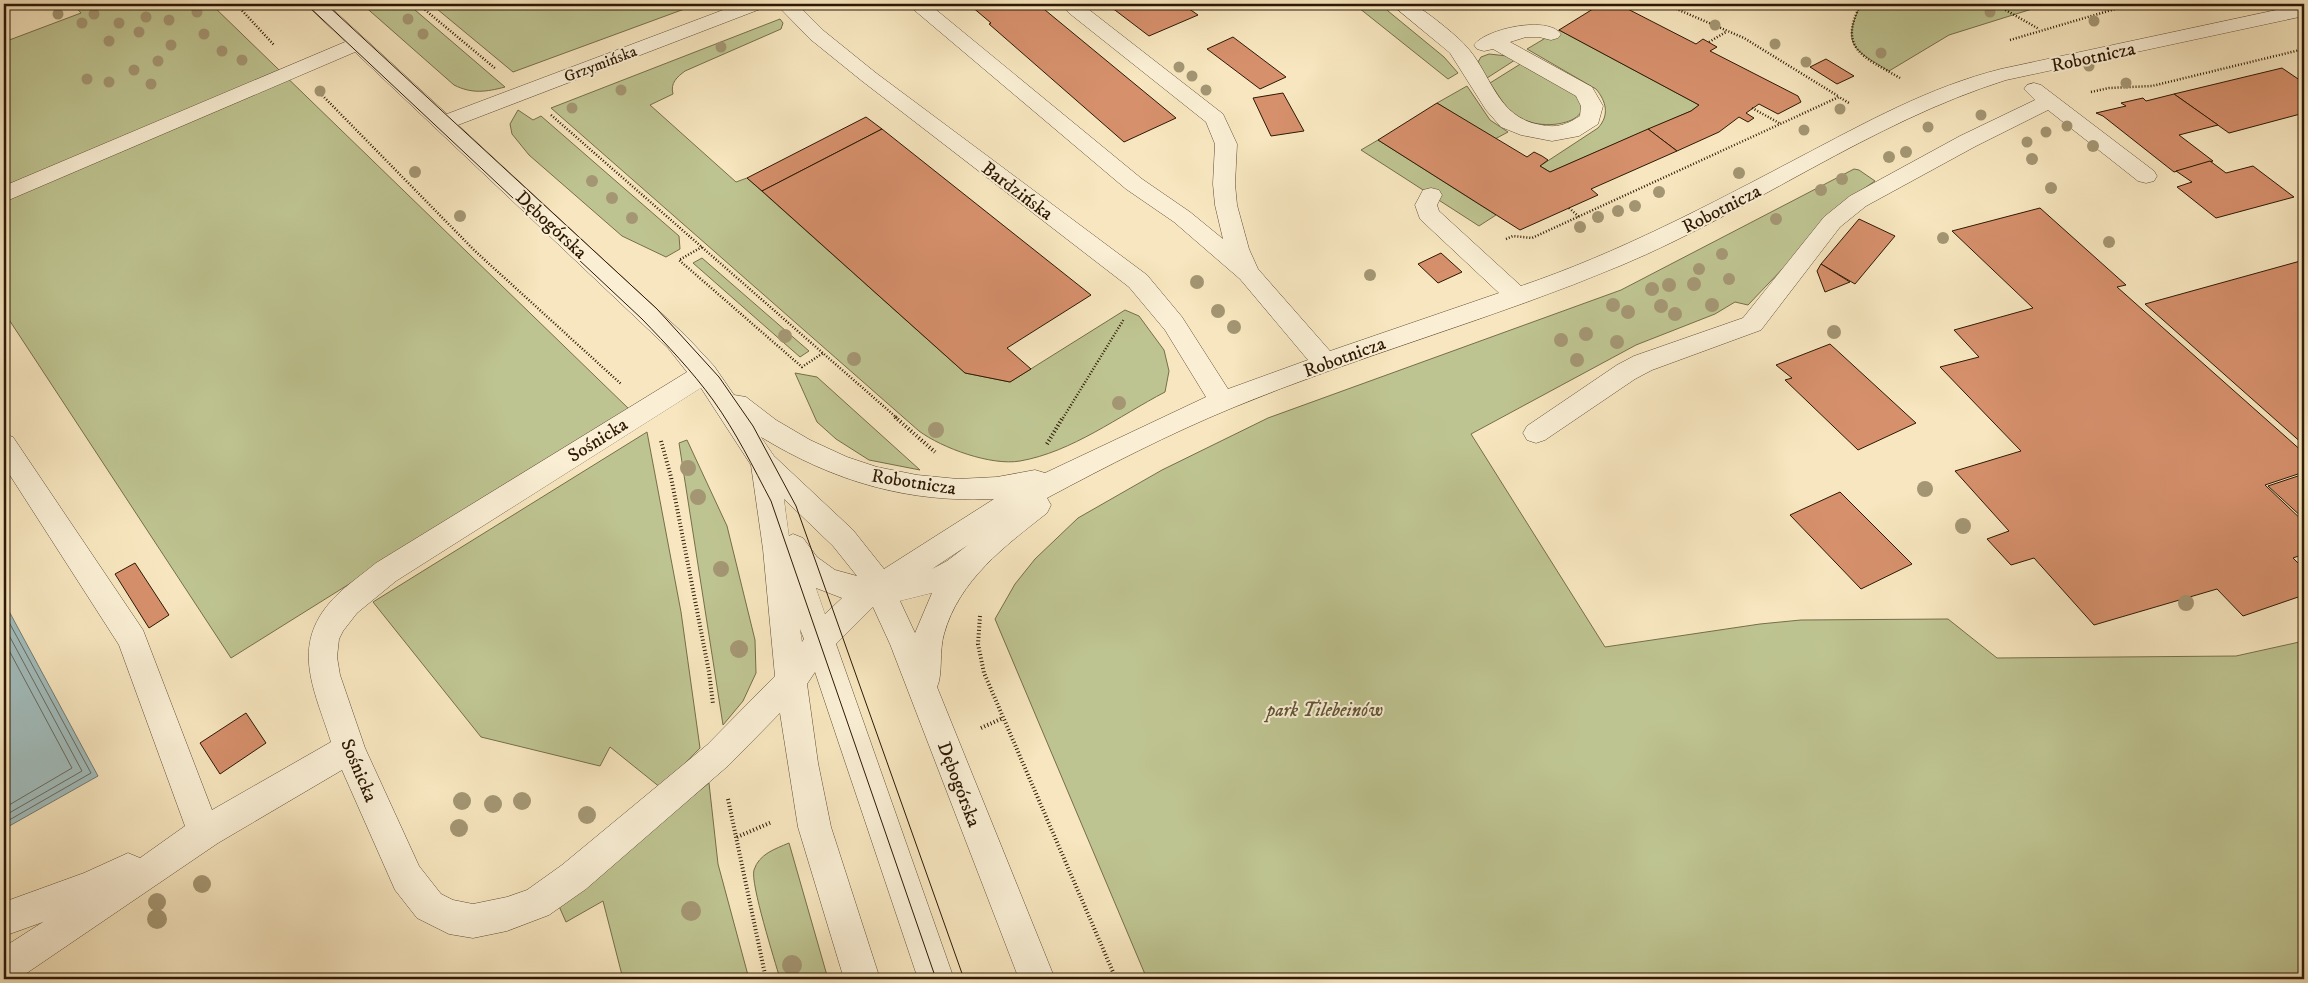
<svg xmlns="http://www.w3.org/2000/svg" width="2308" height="983" viewBox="0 0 2308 983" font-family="'IM FELL DW Pica',serif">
<rect width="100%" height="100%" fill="#f7e6bf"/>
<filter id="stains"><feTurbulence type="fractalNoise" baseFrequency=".004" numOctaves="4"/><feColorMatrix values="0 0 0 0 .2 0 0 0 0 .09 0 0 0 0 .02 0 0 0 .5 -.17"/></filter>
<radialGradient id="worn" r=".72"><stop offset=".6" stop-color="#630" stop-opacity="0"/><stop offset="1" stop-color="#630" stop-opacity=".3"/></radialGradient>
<!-- green -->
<g fill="#bec491" stroke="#766e4a">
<path d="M73,4H211L629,409L231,658L4,312V42L81,13Z"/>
<path d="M362,4H408L505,87C486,92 472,94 454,85Z"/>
<path d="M431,4H698L513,72Z"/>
<path d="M1354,4H1384L1388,11L1444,57L1458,73L1448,79Z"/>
<path d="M1861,4H2025L2032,9L1949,35L1889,71C1854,50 1841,45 1861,4Z"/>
<path d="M780,19L783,23L781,29L685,71C677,77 670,83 673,94L650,105L736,182L747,178L965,373L1010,382L1125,310L1139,316L1164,350L1169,371L1165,392C1119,416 1072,452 1020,461C991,466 942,448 919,431L551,108Z"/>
<path d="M1559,30L1699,105L1691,111L1550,172L1540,166L1598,128C1610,115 1606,101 1596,89L1527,49Z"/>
<path d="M1489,54L1507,56L1515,60L1487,78L1478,62L1481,57Z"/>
<path d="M1522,63C1539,73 1560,82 1575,95C1603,119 1543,137 1514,114C1504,106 1497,93 1490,83Z"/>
<path d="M1467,86L1490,120L1508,132L1495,139L1437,103Z"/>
<path d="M518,110L533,120L541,116L679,236L680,249L666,257L622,236L529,155L512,134L510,124Z"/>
<path d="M1378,140L1496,215L1479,226L1361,150Z"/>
<path d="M1854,169L1859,170L1875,181L1850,198L1748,305L1735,302L1715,314L1636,345L1471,434L1605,647L1760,624L1801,620L1948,619L1997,658L2236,656L2304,641V979H1147L995,619L1015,584L1035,559L1078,518L1162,470L1268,418L1621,290Z"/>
<path d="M702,258L809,351L800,357L693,263Z"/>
<path d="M795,373L817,377L920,470L869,460L836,439L817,422Z"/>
<path d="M647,432L681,612L700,748L661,788L610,747L600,766L481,737L373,602Z"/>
<path d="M687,440L727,526L755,640L756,673L743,701L723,725L679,443Z"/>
<path d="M709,783L718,864L749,979H623L603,901L566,922L558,904Z"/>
<path d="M789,843L828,979H780C775,961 750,883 754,870C759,854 775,849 789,843Z"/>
</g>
<!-- water -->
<path fill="#a2bdbd" stroke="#737b73" d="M4,602L98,776L4,829Z"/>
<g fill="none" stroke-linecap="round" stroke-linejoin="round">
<!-- shore -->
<g stroke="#686a60" stroke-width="1">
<path d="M4,613L91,773L4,823"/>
<path d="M4,626L82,771L4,816"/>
<path d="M4,641L72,768L4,808"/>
</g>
</g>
<!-- building -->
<g fill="#d6906c" stroke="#2d1804">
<path d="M962,4H1043L1039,5L1176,118L1124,142L989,24L991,23L971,6L966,8Z"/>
<path d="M1107,4H1182L1198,15L1149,36Z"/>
<path d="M1601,4H1618L1696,44L1703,39L1717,47L1710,51L1798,96L1801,102L1778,114L1759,104L1746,113L1754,118L1748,122L1739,117L1719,132L1677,151L1648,129L1691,111L1699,105L1559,30Z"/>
<path d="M1233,37L1286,77L1260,89L1207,49Z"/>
<path d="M1826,59L1854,76L1837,84L1810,67Z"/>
<path d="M2282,68L2304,83V113L2229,133L2174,94Z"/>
<path d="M1283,93L1304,131L1271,136L1253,98Z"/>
<path d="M2174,94L2218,125L2179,135L2213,161L2174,172L2103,116L2096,113L2126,106L2121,103L2143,98L2146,101Z"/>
<path d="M1437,103L1527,157L1534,152L1542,156L1548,160L1540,166L1550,172L1648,129L1677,151L1591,189L1598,195L1520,230L1378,140Z"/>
<path d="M866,117L882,129L762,191L747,178Z"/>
<path d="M882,129L1091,295L1007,348L1031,369L1010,382L965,373L762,191Z"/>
<path d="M2210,161L2226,173L2253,166L2294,197L2216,218L2177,187L2192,182L2176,171Z"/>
<path d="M2040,208L2126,285L2117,287L2304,453V472L2265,485L2304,522V554L2293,558L2304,569V595L2243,616L2217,589L2094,625L2034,558L2011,565L1987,539L2009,531L1955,471L2021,451L1940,367L1979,357L1954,330L2033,308L1952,231Z"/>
<path d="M1859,219L1895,236L1855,284L1821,264Z"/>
<path d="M1441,253L1462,272L1438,283L1418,264Z"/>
<path d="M2304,260V445L2145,304Z"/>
<path d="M1821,264L1850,282L1825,292L1817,271Z"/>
<path d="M1830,344L1916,423L1858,450L1785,380L1792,378L1776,365Z"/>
<path d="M2304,474V519L2268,486Z"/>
<path d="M1840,492L1912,564L1861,589L1790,515Z"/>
<path d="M135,563L169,615L149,628L115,574Z"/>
<path d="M246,713L266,743L220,774L200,743Z"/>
</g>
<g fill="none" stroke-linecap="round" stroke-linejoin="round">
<defs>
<g id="minor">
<path d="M306,4H327L447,114L739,4H766L763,8L458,125L686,336L714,366L734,395L746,397L776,420L810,440L847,457L877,467L917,475L958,479L997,477L1035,470L1045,473L1206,397L1165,330L1129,287L862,81L810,39L776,4H797L824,31L876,73L1147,275L1182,317L1228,389L1308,360L1240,279L1174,222L1126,189L907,4H929L1142,179L1190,212L1223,239L1215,205L1213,184L1215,144L1206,122L1069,13L1066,9L1069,5H1083L1223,114L1237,144L1235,184L1237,205L1249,249L1258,269L1330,351L1499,293L1420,219L1415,205L1423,190L1431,188L1439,190L1442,195L1437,205L1439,211L1521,286C1618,253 1709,205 1800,157C1865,123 1929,87 2001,69L2304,4V16L2006,80C1870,123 1753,210 1622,265C1494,319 1360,355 1232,408C1169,434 1107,466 1047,498L1051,505L1047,513C1005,546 959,580 944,634C939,650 943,675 937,687L1055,979H1019L890,644L873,607L836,644L954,979H918L815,672L807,684L818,763L831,827L880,979H844L798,827L780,713L729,765L586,889L549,915L507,931L473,938L449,934L417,918L395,890L342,770L218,843L18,979H4V947L43,922L4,936V902L84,873L128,853L140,858L185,826L119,645L4,466V434L13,437L143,630L212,810L331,742C314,688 288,643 337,595C348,584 363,574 376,563L687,372L668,348L355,52L4,202V186L345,42ZM701,388L751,465L763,549L775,676L707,745L562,865L527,890L507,897L473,904L453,900L441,894L419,866L365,748L340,675L337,657L339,639L343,631L357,613L396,581ZM761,437C835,482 908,503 994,499L884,569L853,530L774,456ZM784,499L833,546L857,576L835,570L817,557L803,538L793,534L789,536ZM968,545L947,561L932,569ZM816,588L842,598L825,614ZM932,593L915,633L900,601ZM800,629L804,639L802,642Z"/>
<path d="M1391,4C1397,4 1408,2 1414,5C1424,9 1457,36 1465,45C1492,73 1495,117 1541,125C1557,128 1566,125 1580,116L1581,106L1576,96L1493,49L1484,51L1477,49L1474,45C1485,29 1548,15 1561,34L1558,38L1551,40L1539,37H1526L1510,42L1592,87L1603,106L1598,124L1579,136L1552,141L1521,135L1501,127L1486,110L1450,53Z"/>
<path d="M2034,83L2041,85L2154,171L2157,176L2154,181L2146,183L2138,181L2048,110L1976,146L1866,206L1840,227L1761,330L1652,370L1635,379L1545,440L1536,443L1527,440L1523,433L1527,426L1617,365L1634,356L1743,318L1824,217L1850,196L1960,136L2035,100L2024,89L2027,85Z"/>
</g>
</defs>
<!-- minor casing -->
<use href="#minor" stroke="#604c33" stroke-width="1"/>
<!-- path-far1 -->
<g stroke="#2d1804" stroke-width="2.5" stroke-dasharray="1 2" stroke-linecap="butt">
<path d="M236,4L274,45"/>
<path d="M418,4L496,69"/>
<path d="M1665,4L1744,38L1838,96"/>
<path d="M1861,4C1837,49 1864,57 1900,78"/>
<path d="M1995,4L2039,29"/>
<path d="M2010,40L2132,4"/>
<path d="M1709,42L1726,32"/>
<path d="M2091,92L2109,88L2152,86L2304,49"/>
<path d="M320,93L475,251L621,384"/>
<path d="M1752,108L1781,124"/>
<path d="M551,115L897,418"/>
<path d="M1569,208L1579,217"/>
<path d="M1506,239L1513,236L1532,238L1839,97L1849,103"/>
<path d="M702,247L679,260L802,367L823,353"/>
<path d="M1063,418L1124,319"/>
</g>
<!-- path -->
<g stroke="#2d1804" stroke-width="4" stroke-dasharray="1 2.5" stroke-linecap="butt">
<path d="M895,417L935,452"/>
<path d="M661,441L671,477L709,672L713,704"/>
<path d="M1047,444L1063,417"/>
<path d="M980,616L978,644L984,673L1116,979"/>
<path d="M981,728L1003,718"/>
<path d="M728,799L766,979"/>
<path d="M737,837L772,822"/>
</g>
<!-- minor -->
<use href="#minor" fill="#faefd5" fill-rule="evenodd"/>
<!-- tram -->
<g stroke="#2d1804" stroke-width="1">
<path d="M306,4L642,319C667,345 692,371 713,400C736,432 753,467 771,501L936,979"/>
<path d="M326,4L657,309L719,377L753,426L796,506L964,979"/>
</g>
</g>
<!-- trees -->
<g fill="#a49673">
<circle cx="197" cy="12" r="5.5"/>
<circle cx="1990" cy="12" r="5.5"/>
<circle cx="58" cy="14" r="5.5"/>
<circle cx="94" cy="14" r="5.5"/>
<circle cx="146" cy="17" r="5.5"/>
<circle cx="408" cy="19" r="5.5"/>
<circle cx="169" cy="20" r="5.5"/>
<circle cx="2094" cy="21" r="5.5"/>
<circle cx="82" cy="23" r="5.5"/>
<circle cx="119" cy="23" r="5.5"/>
<circle cx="1715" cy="25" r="5.5"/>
<circle cx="139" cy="32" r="5.5"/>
<circle cx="204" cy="34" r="5.5"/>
<circle cx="423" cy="34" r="5.5"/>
<circle cx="109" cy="41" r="5.5"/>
<circle cx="1775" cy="44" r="5.5"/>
<circle cx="171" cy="45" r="5.5"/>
<circle cx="721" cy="47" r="5.5"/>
<circle cx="222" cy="51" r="5.5"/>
<circle cx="1881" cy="53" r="5.5"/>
<circle cx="242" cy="60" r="5.5"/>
<circle cx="158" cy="61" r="5.5"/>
<circle cx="1806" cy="62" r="5.5"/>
<circle cx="2089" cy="66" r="5.5"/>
<circle cx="1179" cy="67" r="5.5"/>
<circle cx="134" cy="70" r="5.5"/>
<circle cx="1192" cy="76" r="5.5"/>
<circle cx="87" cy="79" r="5.5"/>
<circle cx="109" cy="82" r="5.5"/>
<circle cx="2126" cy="83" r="5.5"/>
<circle cx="151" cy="84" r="5.5"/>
<circle cx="621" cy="90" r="5.5"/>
<circle cx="1206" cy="90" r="5.5"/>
<circle cx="320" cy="91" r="5.5"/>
<circle cx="572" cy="108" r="5.5"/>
<circle cx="1840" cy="109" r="5.5"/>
<circle cx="1981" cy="115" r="5.5"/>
<circle cx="2067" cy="126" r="5.5"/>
<circle cx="1928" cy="127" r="5.5"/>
<circle cx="1804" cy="130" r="5.5"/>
<circle cx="2046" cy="132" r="5.5"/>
<circle cx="2027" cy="142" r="5.5"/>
<circle cx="2093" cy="146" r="6"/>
<circle cx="1906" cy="152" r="6"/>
<circle cx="1889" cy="157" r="6"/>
<circle cx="2032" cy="159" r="6"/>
<circle cx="415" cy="172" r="6"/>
<circle cx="1739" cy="173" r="6"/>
<circle cx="1842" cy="179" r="6"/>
<circle cx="592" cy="181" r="6"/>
<circle cx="2051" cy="188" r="6"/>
<circle cx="1821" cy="190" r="6"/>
<circle cx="1659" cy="192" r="6"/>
<circle cx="612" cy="198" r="6"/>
<circle cx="1635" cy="206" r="6"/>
<circle cx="1618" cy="211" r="6"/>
<circle cx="460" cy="216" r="6"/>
<circle cx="1598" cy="217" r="6"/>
<circle cx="632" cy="218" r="6"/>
<circle cx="1776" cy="219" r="6"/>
<circle cx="1580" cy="227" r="6"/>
<circle cx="1943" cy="238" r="6"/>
<circle cx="2109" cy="242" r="6"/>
<circle cx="1722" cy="254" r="6"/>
<circle cx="1699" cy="269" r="6"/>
<circle cx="1370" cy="275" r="6"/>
<circle cx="1729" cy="279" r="6"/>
<circle cx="1197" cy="282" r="7"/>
<circle cx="1694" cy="284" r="7"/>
<circle cx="1669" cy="285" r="7"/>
<circle cx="1652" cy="289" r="7"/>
<circle cx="1613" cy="305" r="7"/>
<circle cx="1712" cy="305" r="7"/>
<circle cx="1661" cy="306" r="7"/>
<circle cx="1218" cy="311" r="7"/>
<circle cx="1628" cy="312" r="7"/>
<circle cx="1675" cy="314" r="7"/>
<circle cx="1234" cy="327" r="7"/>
<circle cx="1834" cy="332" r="7"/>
<circle cx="1586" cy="334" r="7"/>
<circle cx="785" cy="336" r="7"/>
<circle cx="1561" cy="340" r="7"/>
<circle cx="1617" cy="342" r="7"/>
<circle cx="854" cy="359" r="7"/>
<circle cx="1577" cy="360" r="7"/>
<circle cx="1119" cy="403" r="7"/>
<circle cx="936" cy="430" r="8"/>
<circle cx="688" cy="468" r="8"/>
<circle cx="1925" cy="489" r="8"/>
<circle cx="698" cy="497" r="8"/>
<circle cx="1963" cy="526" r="8"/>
<circle cx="721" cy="569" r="8"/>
<circle cx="2186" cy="603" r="8"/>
<circle cx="739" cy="649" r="9"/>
<circle cx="462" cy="801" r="9"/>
<circle cx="522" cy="801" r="9"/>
<circle cx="493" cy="804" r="9"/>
<circle cx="587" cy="815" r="9"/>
<circle cx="459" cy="828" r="9"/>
<circle cx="202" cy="884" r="9"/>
<circle cx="157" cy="902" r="9"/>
<circle cx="691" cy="911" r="10"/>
<circle cx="157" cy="919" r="10"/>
<circle cx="792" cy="965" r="10"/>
</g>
<g text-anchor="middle" stroke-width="4" stroke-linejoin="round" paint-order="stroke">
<!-- far-street labels -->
<g font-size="16" fill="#2d1804" stroke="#faefd5">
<text transform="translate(600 63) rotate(-21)" y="6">Grzymińska</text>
</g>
<!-- street labels -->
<g font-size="19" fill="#2d1804" stroke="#faefd5">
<text transform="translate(2093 56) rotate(-12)" y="7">Robotnicza</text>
<text transform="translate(1018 190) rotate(37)" y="7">Bardzińska</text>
<text transform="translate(1721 208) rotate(-27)" y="7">Robotnicza</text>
<text transform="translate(552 224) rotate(43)" y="7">Dębogórska</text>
<text transform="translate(1344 356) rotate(-20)" y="7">Robotnicza</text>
<text transform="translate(597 439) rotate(-32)" y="7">Sośnicka</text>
<text transform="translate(914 481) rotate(9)" y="7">Robotnicza</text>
<text transform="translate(360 770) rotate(67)" y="7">Sośnicka</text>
<text transform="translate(960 784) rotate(69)" y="7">Dębogórska</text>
</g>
<!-- park labels -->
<g font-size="19" font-style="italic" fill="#605435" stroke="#faefd5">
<text x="1325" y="716">park Tilebeinów</text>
</g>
</g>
<!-- margin -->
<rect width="2308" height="983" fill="none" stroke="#f7e6bf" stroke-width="20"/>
<rect x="5" y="5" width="2298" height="973" fill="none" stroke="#2d1804" stroke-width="2.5"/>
<rect x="10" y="10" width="2288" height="963" fill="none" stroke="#2d1804"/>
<rect width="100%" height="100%" filter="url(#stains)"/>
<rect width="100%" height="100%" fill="url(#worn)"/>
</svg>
